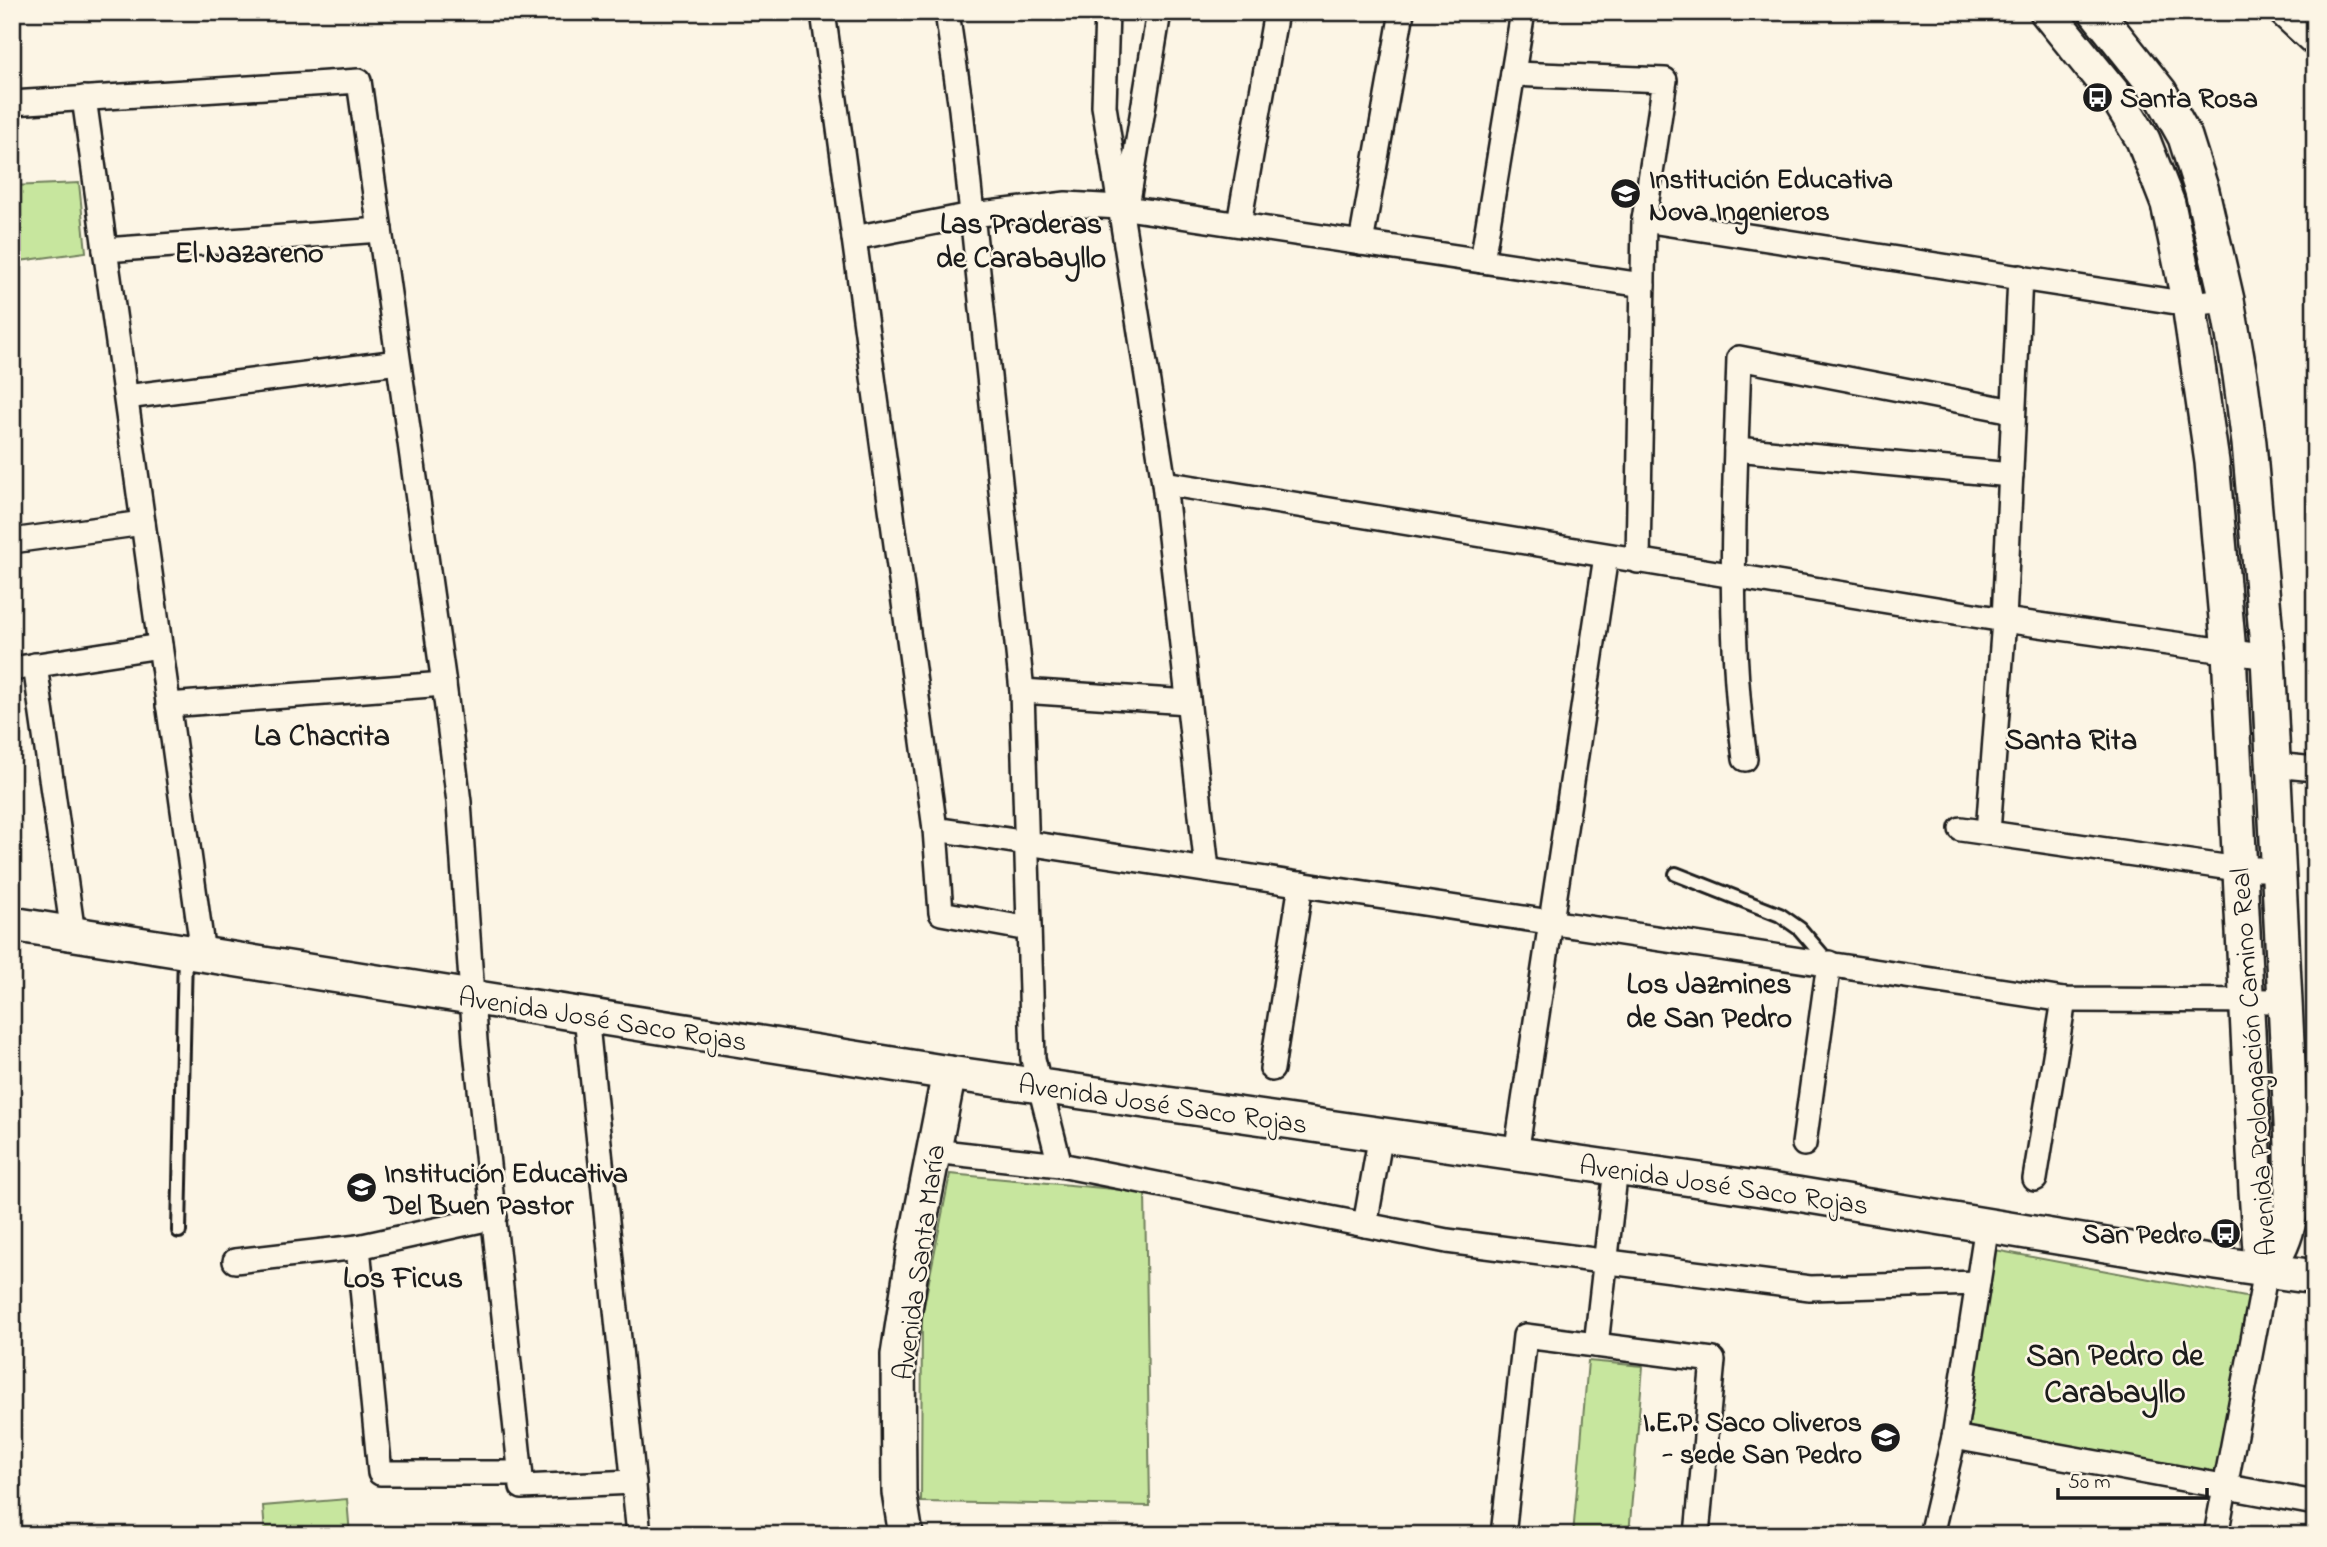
<svg xmlns="http://www.w3.org/2000/svg" width="2327" height="1547" viewBox="0 0 2327 1547" font-family="'Indie Flower',sans-serif">
<rect width="100%" height="100%" fill="#fcf5e5"/>
<filter id="ink" filterUnits="userSpaceOnUse"><feTurbulence type="fractalNoise" baseFrequency=".0143" numOctaves="2"/><feDisplacementMap in="SourceGraphic" scale="14" xChannelSelector="R" yChannelSelector="G"/><feConvolveMatrix kernelMatrix="1 2 1 2 8 2 1 2 1" color-interpolation-filters="sRGB"/></filter>
<g filter="url(#ink)">
<!-- green -->
<g fill="#c7e69e" stroke="#72815d" stroke-width="2">
<path d="M79,183L86,252L12,262V186Z"/>
<path d="M950,1174L1145,1192L1150,1506L921,1502L922,1316Z"/>
<path d="M1995,1250L2251,1298L2218,1478L1963,1430Z"/>
<path d="M1588,1361L1643,1366L1629,1535H1573Z"/>
<path d="M347,1499L350,1535H265L263,1506Z"/>
</g>
<g fill="none" stroke-linecap="round" stroke-linejoin="round">
<defs>
<g id="lane">
<path d="M1676,874L1780,915L1800,929L1829,963"/>
<path d="M179,1231L185,952"/>
</g>
<g id="street">
<path d="M823,12L935,829L941,913L1029,929"/>
<path d="M947,12L961,109L1022,691L1033,1059L1060,1165"/>
<path d="M1107,12L1104,106L1164,483L1207,869"/>
<path d="M2279,12L2315,45"/>
<path d="M1513,74L1665,80L1644,220L1638,561"/>
<path d="M84,98L203,954"/>
<path d="M12,103L359,81L444,684L459,802L475,1041L522,1487L634,1482"/>
<path d="M1127,207L1159,12"/>
<path d="M1644,220L2189,304L2227,300"/>
<path d="M1239,224L1276,12"/>
<path d="M854,238L972,215L1066,204L1120,207L1643,285"/>
<path d="M1361,243L1402,12"/>
<path d="M105,250L380,230"/>
<path d="M1482,261L1523,12"/>
<path d="M126,397L398,362"/>
<path d="M1736,449L2011,475"/>
<path d="M1164,483L2004,620L2268,657"/>
<path d="M12,541L143,523"/>
<path d="M35,665L73,934"/>
<path d="M12,669L160,646"/>
<path d="M1022,691L1188,702"/>
<path d="M168,705L444,684"/>
<path d="M1745,759C1726,626 1735,491 1739,358L2013,411"/>
<path d="M2274,765L2315,769"/>
<path d="M935,829L2064,1000L2285,1001"/>
<path d="M1961,829L2238,869H2279"/>
<path d="M1988,832L2004,620L2020,277"/>
<path d="M586,1015L639,1535"/>
<path d="M1272,1069L1301,884"/>
<path d="M1804,1144L1829,963"/>
<path d="M933,1151L1060,1165L1447,1241L1810,1288L1978,1283"/>
<path d="M1516,1154L1606,556"/>
<path d="M2035,1179L2064,1000"/>
<path d="M1365,1225L1381,1134"/>
<path d="M358,1247L380,1473H520"/>
<path d="M235,1261L358,1247L495,1217"/>
<path d="M1596,1345L1616,1168"/>
<path d="M1954,1437L2315,1503"/>
<path d="M1503,1535L1525,1336L1713,1360L1697,1535"/>
<path d="M1931,1535L1954,1437L1987,1225"/>
<path d="M2216,1535L2266,1271"/>
</g>
<g id="secondary">
<path d="M2047,12L2120,102L2143,140L2168,204L2189,304L2212,462L2229,652L2256,1191L2260,1250L2266,1271"/>
<path d="M2096,12L2160,92L2185,137L2202,191L2227,300L2240,375L2249,443L2268,657L2292,1144C2292,1193 2297,1230 2266,1271"/>
<path d="M12,924L949,1073L1797,1194L2209,1262L2315,1277"/>
<path d="M906,1535L899,1492L898,1355L914,1251L949,1073"/>
</g>
</defs>
<!-- lane casing -->
<use href="#lane" stroke="#1c1c1c" stroke-width="18"/>
<!-- street casing -->
<use href="#street" stroke="#1c1c1c" stroke-width="28"/>
<!-- secondary casing -->
<use href="#secondary" stroke="#1c1c1c" stroke-width="38"/>
<!-- lane -->
<use href="#lane" stroke="#fcf5e5" stroke-width="12"/>
<!-- street -->
<use href="#street" stroke="#fcf5e5" stroke-width="23"/>
<!-- secondary -->
<use href="#secondary" stroke="#fcf5e5" stroke-width="33"/>
</g>
</g>
<!-- icons -->
<defs>
<symbol id="bus-disc" viewBox="-11 -11 22 22"><circle r="9.5" fill="#1c1c1c" stroke="#fcf5e5"/><path d="M-5-6H5V4H4V6H2V4H-2V6H-4V4H-5ZM-3.5-4V0h7V-4ZM-3.5 1.2v1.5H-2V1.2ZM2 1.2v1.5H3.5V1.2Z" fill="#fff"/></symbol>
<symbol id="school-disc" viewBox="-11 -11 22 22"><circle r="9.5" fill="#1c1c1c" stroke="#fcf5e5"/><path d="M0-5L7-2L0 1L-7-2ZM-4 1L0 2.5L4 1V4Q0 6-4 4Z" fill="#fff"/></symbol>
</defs>
<g fill-rule="evenodd">
<use href="#bus-disc" x="2080" y="80" width="35" height="35"/>
<use href="#school-disc" x="1608" y="176" width="35" height="35"/>
<use href="#school-disc" x="344" y="1170" width="35" height="35"/>
<use href="#bus-disc" x="2208" y="1216" width="35" height="35"/>
<use href="#school-disc" x="1868" y="1420" width="35" height="35"/>
</g>
<g text-anchor="middle" stroke-width="5" stroke-linejoin="round" paint-order="stroke">
<!-- poi labels -->
<g font-size="28" font-weight="bold" fill="#1c1c1c" stroke="#fcf5e5" text-anchor="start">
<text x="2120" y="107">Santa Rosa</text>
<text x="1649" y="188">Institución Educativa<tspan x="1649" dy="32">Nova Ingenieros</tspan></text>
<text x="384" y="1182">Institución Educativa<tspan x="384" dy="32">Del Buen Pastor</tspan></text>
<text x="2202" y="1243" text-anchor="end">San Pedro</text>
<text x="1862" y="1431" text-anchor="end">I.E.P. Saco Oliveros<tspan x="1862" dy="32">- sede San Pedro</tspan></text>
</g>
<!-- street labels -->
<g font-size="28" fill="#1c1c1c" stroke="#fcf5e5">
<text transform="translate(603 1018) rotate(9)" y="10">Avenida José Saco Rojas</text>
<text transform="translate(2252 1062) rotate(-94)" y="10">Avenida Prolongación Camino Real</text>
<text transform="translate(1163 1103) rotate(8)" y="10">Avenida José Saco Rojas</text>
<text transform="translate(1724 1184) rotate(8)" y="10">Avenida José Saco Rojas</text>
<text transform="translate(918 1262) rotate(-82)" y="10">Avenida Santa María</text>
</g>
<!-- neighbourhood labels -->
<g font-size="30" font-weight="bold" fill="#1c1c1c" stroke="#fcf5e5">
<text x="1021" y="233">Las Praderas<tspan x="1021" dy="34">de Carabayllo</tspan></text>
<text x="249" y="262">El Nazareno</text>
<text x="322" y="745">La Chacrita</text>
<text x="2071" y="749">Santa Rita</text>
<text x="1709" y="993">Los Jazmines<tspan x="1709" dy="34">de San Pedro</tspan></text>
<text x="403" y="1287">Los Ficus</text>
</g>
<!-- quarter labels -->
<g font-size="32" font-weight="bold" fill="#1c1c1c" stroke="#fcf5e5">
<text x="2115" y="1365">San Pedro de<tspan x="2115" dy="37">Carabayllo</tspan></text>
</g>
</g>
<!-- margin -->
<rect width="2327" height="1547" fill="none" stroke="#fcf5e5" stroke-width="42"/>
<rect x="21" y="21" width="2285" height="1505" fill="none" stroke="#1c1c1c" stroke-width="2.5" filter="url(#ink)"/>
<!-- scale -->
<path d="M2058 1488v10h149v-10" fill="none" stroke="#1c1c1c" stroke-width="3.5"/>
<text x="2068" y="1488" font-size="21" fill="#1c1c1c" stroke="#fcf5e5" stroke-width="5" paint-order="stroke">50 m</text>
</svg>
